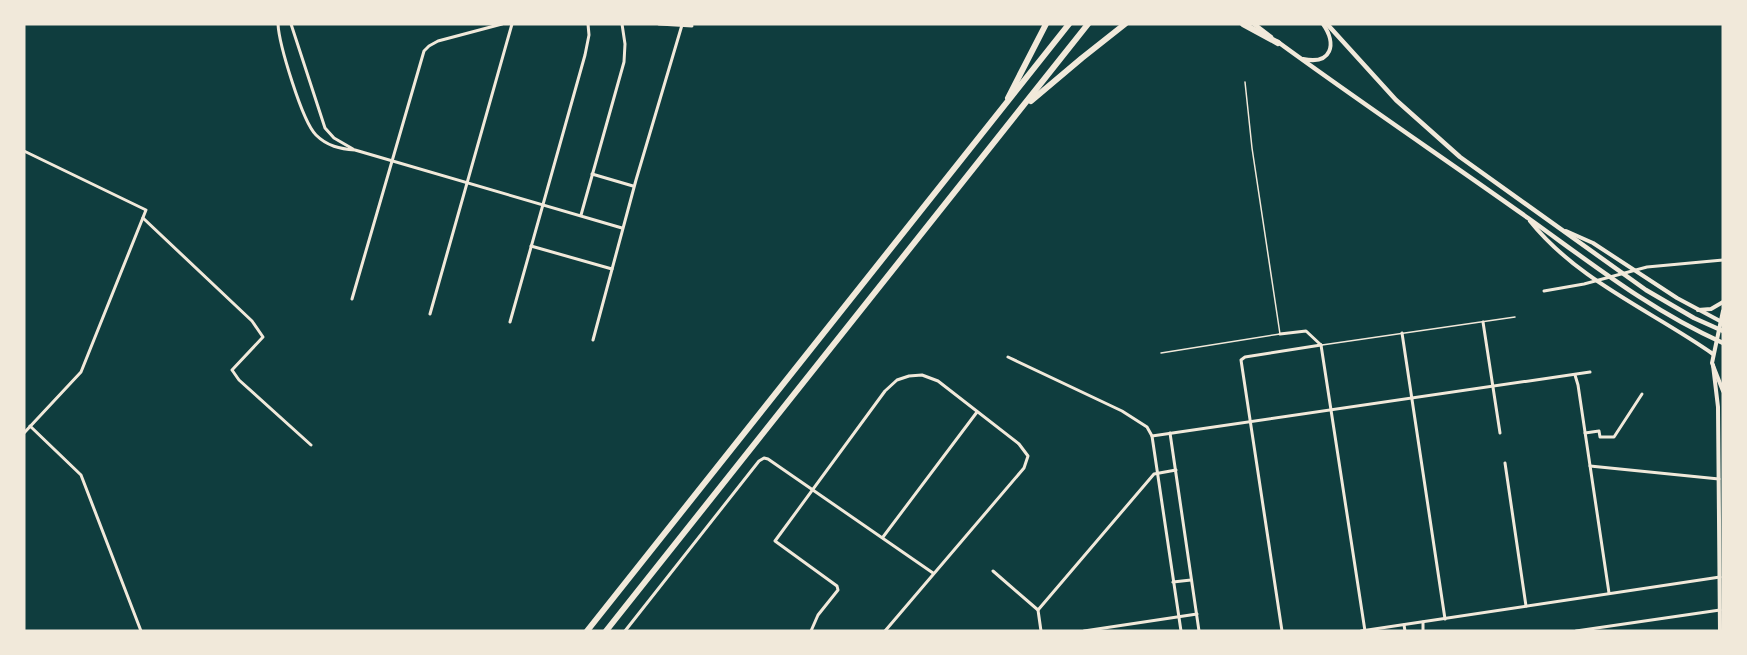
<svg xmlns="http://www.w3.org/2000/svg" width="1747" height="655" viewBox="0 0 1747 655" font-family="Lato,sans-serif">
<rect width="100%" height="100%" fill="#0f3d3e"/>
<g fill="none" stroke-linecap="round" stroke-linejoin="round">
<!-- service -->
<g stroke="#f1e9da" stroke-width="1.5">
<path d="M1322,345L1515,317"/>
<path d="M1161,353L1280,334L1252,148L1245,82"/>
</g>
<!-- minor -->
<g stroke="#f1e9da" stroke-width="3">
<path d="M278,24C279,44 302,121 316,135C327,146 340,149 355,150L622,228"/>
<path d="M291,24L325,128L334,138L353,149"/>
<path d="M659,24L692,26"/>
<path d="M24,151L146,210L81,372L24,433"/>
<path d="M592,174L633,186"/>
<path d="M581,215L624,62L625,44L622,24"/>
<path d="M143,218L252,321L263,337L232,370L239,380L311,445"/>
<path d="M531,246L612,269"/>
<path d="M1544,291L1584,284L1647,267L1723,260"/>
<path d="M352,299L424,51L429,46L438,41L502,24"/>
<path d="M430,314L512,24"/>
<path d="M510,322L585,55L589,35L588,24"/>
<path d="M1483,322L1500,433"/>
<path d="M1402,333L1445,619"/>
<path d="M1280,334L1306,331L1321,345"/>
<path d="M593,340L636,180L682,25"/>
<path d="M1321,345L1365,631"/>
<path d="M1008,357L1122,411L1147,427L1152,436L1181,631"/>
<path d="M1575,375L1578,385L1609,593"/>
<path d="M30,426L81,475L141,631"/>
<path d="M1170,433L1199,631"/>
<path d="M1585,433L1599,431L1600,437H1614L1642,394"/>
<path d="M1152,436L1590,372"/>
<path d="M1505,463L1526,606"/>
<path d="M1590,466L1719,479"/>
<path d="M883,537L977,412"/>
<path d="M993,571L1038,610L1041,631"/>
<path d="M1173,582L1191,580"/>
<path d="M1038,610L1154,474L1176,470"/>
<path d="M1423,622V631"/>
<path d="M1404,625L1405,631"/>
<path d="M625,631L759,461L764,458L768,459L933,573"/>
<path d="M811,631L818,615L838,590L837,586L775,541L885,391L897,380L909,376L922,375L938,381L1019,444L1028,456L1024,468L885,631"/>
<path d="M1084,631L1197,614"/>
<path d="M1282,631L1241,360L1245,357L1321,345"/>
<path d="M1361,631L1720,577"/>
<path d="M1576,631L1720,610"/>
</g>
<!-- tertiary -->
<g stroke="#f1e9da" stroke-width="4">
<path d="M1303,59C1332,65 1337,44 1323,24"/>
<path d="M1530,221C1578,281 1652,311 1713,354"/>
<path d="M1566,231L1593,243L1677,298L1720,321"/>
<path d="M1698,310L1711,309L1723,302"/>
<path d="M1723,311L1712,363L1723,391"/>
<path d="M1713,365L1718,407L1720,631"/>
</g>
<!-- secondary -->
<g stroke="#f1e9da" stroke-width="4.5">
<path d="M1254,24L1271,37"/>
<path d="M1327,24L1396,100L1460,157L1646,290L1694,318L1723,331"/>
<path d="M1278,42C1360,102 1445,159 1528,218C1591,263 1651,311 1723,343"/>
</g>
<!-- motorway -->
<g stroke="#f1e9da" stroke-width="6">
<path d="M1243,24L1278,43"/>
<path d="M1008,98L1046,24"/>
<path d="M1031,101L1082,58L1125,24"/>
<path d="M587,631L1069,24"/>
<path d="M606,631L1088,24"/>
</g>
</g>
<!-- border -->
<rect width="1747" height="655" fill="none" stroke="#f1e9da" stroke-width="51"/>
</svg>
